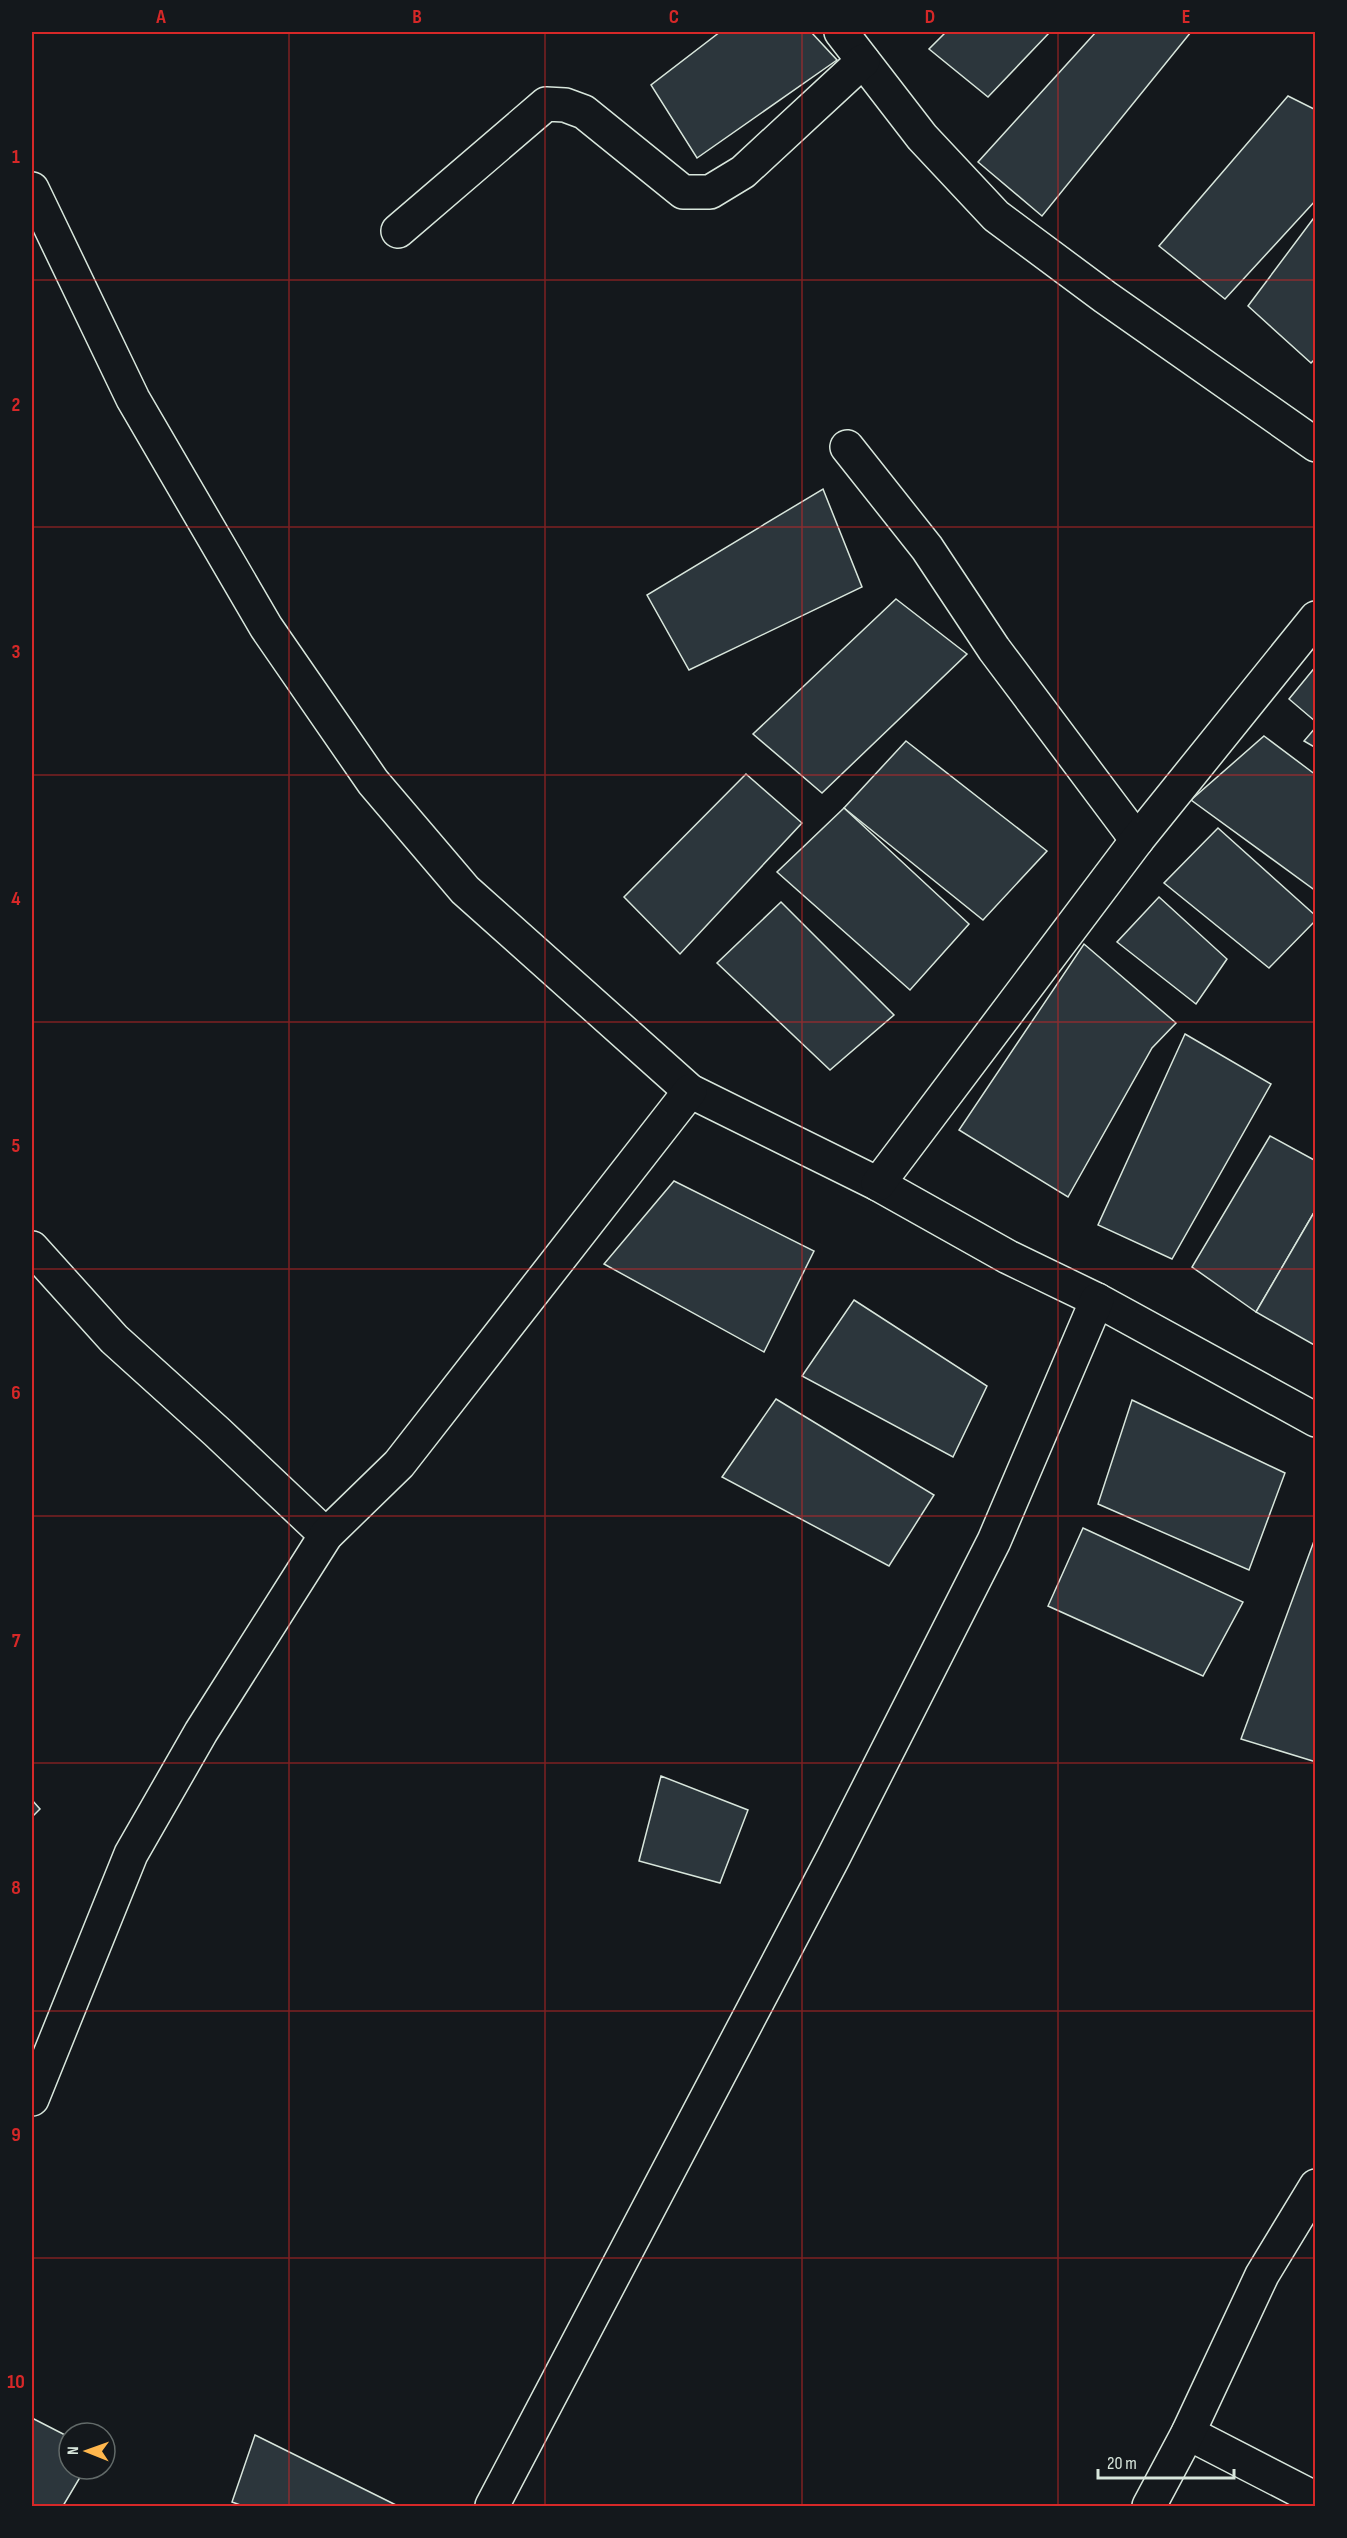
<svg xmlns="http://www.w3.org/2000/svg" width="1347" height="2538" viewBox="0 0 1347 2538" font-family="'Sofia Sans Condensed',sans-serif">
<rect width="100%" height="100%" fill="#14181c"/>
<!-- building -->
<g fill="#2c363c" stroke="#d8e6dc" stroke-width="1.5">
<path d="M720,32H811L837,60L697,158L651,85Z"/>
<path d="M946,32H1050L988,97L929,49Z"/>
<path d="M1096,32H1191L1042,216L978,162Z"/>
<path d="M1288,96L1316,110V200L1225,299L1159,246Z"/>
<path d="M1316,215V358L1311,363L1248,306Z"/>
<path d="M823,489L862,587L689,670L647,595Z"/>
<path d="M896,599L967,654L822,793L753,734Z"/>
<path d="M1316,666V722L1289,699Z"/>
<path d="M1316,727V748L1304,741Z"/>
<path d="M1264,736L1316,775V891L1191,800Z"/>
<path d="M906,741L1047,851L983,920L844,808Z"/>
<path d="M746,774L802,823L680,954L624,897Z"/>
<path d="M844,808L969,924L910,990L777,872Z"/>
<path d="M1218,828L1316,916V920L1269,968L1164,883Z"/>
<path d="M1159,897L1227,959L1196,1004L1117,942Z"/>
<path d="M781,902L894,1015L830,1070L717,963Z"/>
<path d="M1084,944L1176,1023L1152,1048L1068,1197L959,1130Z"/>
<path d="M1185,1034L1271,1084L1172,1259L1098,1225Z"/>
<path d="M1270,1136L1316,1161V1209L1256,1312L1192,1267Z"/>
<path d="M674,1181L814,1251L764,1352L604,1264Z"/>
<path d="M1316,1209V1346L1256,1312Z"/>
<path d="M854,1300L987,1386L953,1457L802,1376Z"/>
<path d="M776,1399L934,1495L889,1566L722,1477Z"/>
<path d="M1132,1400L1285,1473L1249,1570L1098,1504Z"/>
<path d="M1083,1528L1243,1602L1203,1676L1048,1606Z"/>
<path d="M1314,1541L1316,1542V1762L1241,1739Z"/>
<path d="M661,1776L748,1810L720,1883L639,1861Z"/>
<path d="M32,1800L40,1809L32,1817Z"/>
<path d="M32,2418L69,2437V2469H85L63,2506H32Z"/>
<path d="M255,2435L398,2506H243L232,2502Z"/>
</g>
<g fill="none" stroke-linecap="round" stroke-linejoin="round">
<defs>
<g id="street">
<path d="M841,32L922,137L996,216L1105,297L1316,445"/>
<path d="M32,189L133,399L266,627L373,782L465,890L690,1091L878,1184L1008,1257L1097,1300L1316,1420"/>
<path d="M398,231L546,104L565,105L584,112L683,192H710L743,172L863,61"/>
<path d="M847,447L927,548L994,649L1137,840"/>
<path d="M878,1184L1137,840L1316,618"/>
<path d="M32,1248L114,1339L217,1432L326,1535"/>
<path d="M32,2099L131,1854L201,1732L326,1535L399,1464L690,1091"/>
<path d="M1188,2433L1316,2499"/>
<path d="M492,2506L833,1858L994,1541L1097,1300"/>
<path d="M1149,2506L1188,2433L1262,2275L1316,2186"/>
</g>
</defs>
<!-- street casing -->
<use href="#street" stroke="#d8e6dc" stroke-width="36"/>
<!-- street -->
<use href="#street" stroke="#14181c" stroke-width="33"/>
</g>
<!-- grid -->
<path fill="none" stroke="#d62828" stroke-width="1.5" stroke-opacity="0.55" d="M289,32V2506M545,32V2506M802,32V2506M1058,32V2506M32,280H1316M32,527H1316M32,775H1316M32,1022H1316M32,1269H1316M32,1516H1316M32,1763H1316M32,2011H1316M32,2258H1316"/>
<!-- border -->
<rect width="1347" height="2538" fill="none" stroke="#14181c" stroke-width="66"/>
<!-- north arrow -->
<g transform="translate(87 2451) rotate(271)"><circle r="28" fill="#14181c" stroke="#626a69" stroke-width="1.5"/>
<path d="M0-4.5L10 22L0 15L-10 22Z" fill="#ffb74d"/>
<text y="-9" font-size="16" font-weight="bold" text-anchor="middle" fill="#d8e6dc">N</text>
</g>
<!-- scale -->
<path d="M1098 2469v9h136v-9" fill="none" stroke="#d8e6dc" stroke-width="3"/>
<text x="1107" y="2469" font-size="18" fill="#d8e6dc" stroke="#14181c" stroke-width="4.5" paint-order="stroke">20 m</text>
<rect x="33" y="33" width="1281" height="2472" fill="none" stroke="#d62828" stroke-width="2"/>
<g font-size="20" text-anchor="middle" font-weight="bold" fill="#d62828">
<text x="161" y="23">A</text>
<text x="417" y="23">B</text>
<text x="674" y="23">C</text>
<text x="930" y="23">D</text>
<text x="1186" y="23">E</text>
<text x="16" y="163">1</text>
<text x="16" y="411">2</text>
<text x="16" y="658">3</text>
<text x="16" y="905">4</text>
<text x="16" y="1152">5</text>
<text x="16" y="1399">6</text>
<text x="16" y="1647">7</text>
<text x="16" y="1894">8</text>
<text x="16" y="2141">9</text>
<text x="16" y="2388">10</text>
</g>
</svg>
